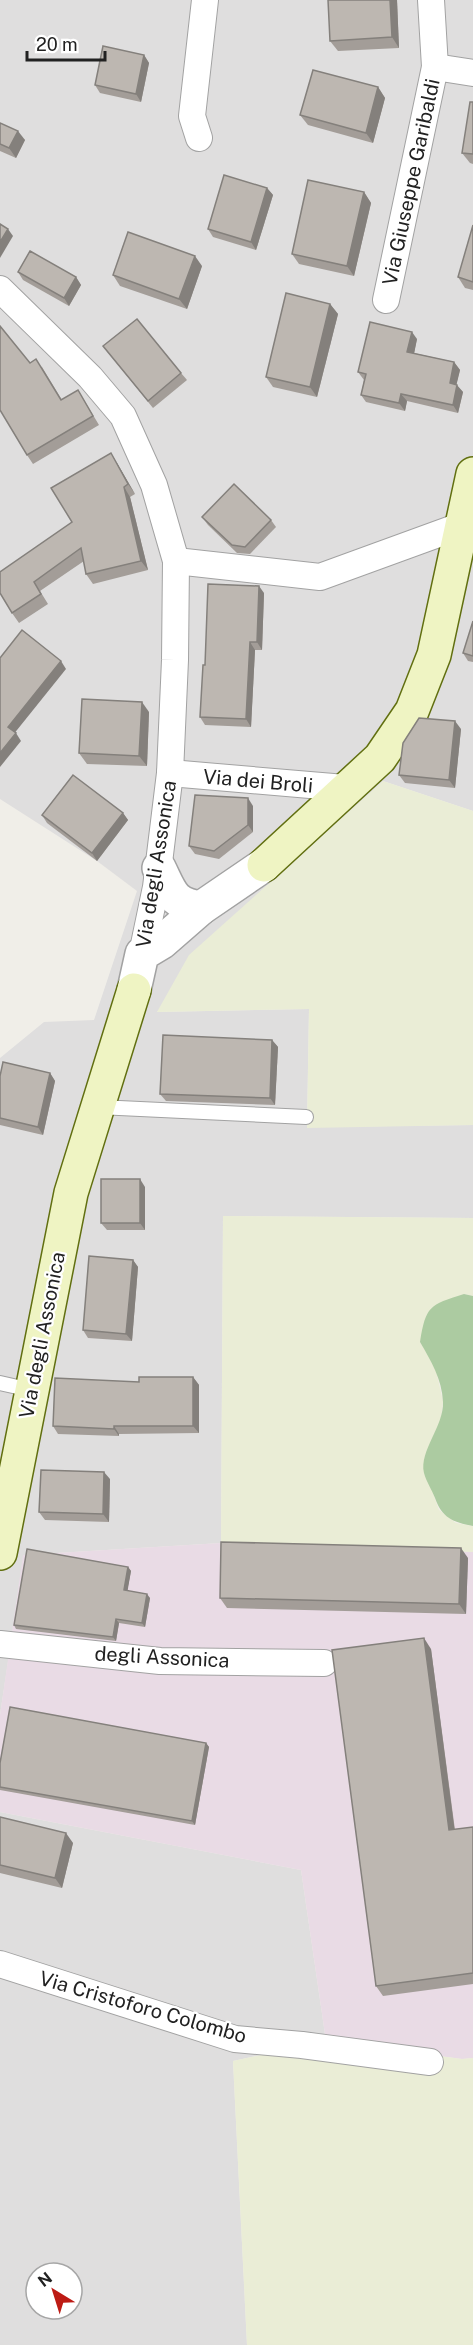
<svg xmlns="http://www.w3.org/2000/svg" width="473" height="2345" viewBox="0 0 473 2345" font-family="'Public Sans',sans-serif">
<rect width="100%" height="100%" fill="#f0eee8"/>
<!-- residential -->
<g fill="#dfdede" fill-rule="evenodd">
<path d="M0,0H473V811L383,781L157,1012L309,1009L307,1127L473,1125V1218L223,1216L221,1543L24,1555L0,1715V1058L44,1022L94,1020L137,891L97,861L0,799Z"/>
<path d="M0,1812L301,1870L326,2041L233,2061L247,2345H0ZM36,2273H72V2309H36Z"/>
</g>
<!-- industrial -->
<path fill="#e9dbe5" d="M221,1543L473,1552V2058L462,2059L326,2041L301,1870L0,1812V1715L23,1555Z"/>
<!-- farmland -->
<g fill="#eaedd6">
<path d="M383,781L473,811V1125L307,1128L309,1009L157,1012L189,955Z"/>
<path d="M223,1216L473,1218V1296L464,1294L420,1342L435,1366L443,1401L441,1419L427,1451L434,1496L439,1510L456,1523L473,1526V1552L221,1543Z"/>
<path d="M326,2041L462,2059L473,2058V2345H247L233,2061Z"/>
</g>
<!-- forest -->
<path fill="#accba1" d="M464,1294L473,1296V1526C453,1522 442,1518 435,1498C432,1490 426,1481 424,1473C419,1451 444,1426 443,1402C442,1379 431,1361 420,1342C426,1306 429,1305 464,1294Z"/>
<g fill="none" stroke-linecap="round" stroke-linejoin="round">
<defs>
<g id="service">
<path d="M98,1107L306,1117"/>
<path d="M0,1383L31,1390"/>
</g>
<g id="minor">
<path d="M431,0L435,67"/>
<path d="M199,138L192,116L205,0"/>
<path d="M0,289L90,377L123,416L154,485L176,561L175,660L170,773L156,887L142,954"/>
<path d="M386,300L435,67L473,73"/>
<path d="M176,561L320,577L460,526L473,531"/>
<path d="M170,773L345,788"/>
<path d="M0,1644L160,1661L324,1663"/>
<path d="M0,1964L235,2039L302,2045L430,2062"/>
</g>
<g id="tertiary">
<path d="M159,868C171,892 172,904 201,908"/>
<path d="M134,990L142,954L162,942L201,908L264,865"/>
</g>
<g id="secondary">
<path d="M264,865L380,758L412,711L434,655L473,474"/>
<path d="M0,1553L71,1193L134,990"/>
</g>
</defs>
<!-- service casing -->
<use href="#service" stroke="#a2a2a2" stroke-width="16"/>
<!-- minor casing -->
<use href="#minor" stroke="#a2a2a2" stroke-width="28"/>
<!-- tertiary casing -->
<use href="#tertiary" stroke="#a2a2a2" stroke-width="36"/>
<!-- secondary casing -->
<use href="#secondary" stroke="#616f10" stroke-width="36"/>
<!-- service -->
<use href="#service" stroke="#fff" stroke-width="14"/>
<!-- minor -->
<use href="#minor" stroke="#fff" stroke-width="26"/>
<!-- tertiary -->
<use href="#tertiary" stroke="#fff" stroke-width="33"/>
<!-- secondary -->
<use href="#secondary" stroke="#eff4c3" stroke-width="33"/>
</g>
<!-- wall -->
<g fill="#a39d98">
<path d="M397,0L399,48L338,51L330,41Z"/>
<path d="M144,55L149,63L141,102L100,93L95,85Z"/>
<path d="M378,87L385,98L373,143L308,125L300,115Z"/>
<path d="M473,102V164L470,163L462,153Z"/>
<path d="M0,123L25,140L16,158L0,151Z"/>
<path d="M267,188L273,195L256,250L213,237L208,229Z"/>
<path d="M364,192L371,203L354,276L299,264L292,254Z"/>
<path d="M473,225V290L465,288L458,277Z"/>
<path d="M202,266L187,309L120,286L113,275Z"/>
<path d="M18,272L76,277L81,285L69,306L23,280Z"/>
<path d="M330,304L338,314L317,397L273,387L266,377Z"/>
<path d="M417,339L414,353L454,362L460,370L456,385L463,392L458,413L407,401L405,411L366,402L361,395L364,380L358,372Z"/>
<path d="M103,346L181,373L187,380L153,408Z"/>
<path d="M30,363L42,367L62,400L78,390L99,425L33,464L27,455Z"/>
<path d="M117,463L135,494L130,497L148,570L93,584L86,574L84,561L40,591L48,604L19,623L12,613L72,522Z"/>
<path d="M202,517L271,520L276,527L250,554L237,553L208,525Z"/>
<path d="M264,593L262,650H255L251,727L205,725L200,717L205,665Z"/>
<path d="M473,621V662L468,661L463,653Z"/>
<path d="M149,712L147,766L87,764L79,753Z"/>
<path d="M461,729L455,788L405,783L399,775Z"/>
<path d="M253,806V832L219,859L195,854L189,846Z"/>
<path d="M123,813L128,820L97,861L47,823L42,815Z"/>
<path d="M272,1040L278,1047L275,1105L166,1101L160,1094Z"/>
<path d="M50,1073L55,1081L43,1135L0,1125V1076Z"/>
<path d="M145,1187V1230H107L101,1223Z"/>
<path d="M133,1260L138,1267L132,1341L88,1338L83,1330Z"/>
<path d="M193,1377L199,1385V1433L119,1434V1436L58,1434L53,1426L139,1382Z"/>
<path d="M110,1479L109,1522L45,1520L39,1512Z"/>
<path d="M468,1558L466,1614L227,1608L220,1598Z"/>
<path d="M128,1567L131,1571L127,1591L150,1598L145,1627L119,1623L116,1641L16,1629L14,1625Z"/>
<path d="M431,1649L455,1830L473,1827V1984L383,1996L376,1986Z"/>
<path d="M206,1743L209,1747L195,1825L0,1790V1763Z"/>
<path d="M0,1817L73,1843L62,1888L0,1873Z"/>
</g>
<!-- shaded-wall -->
<g fill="#84807c">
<path d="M390,0H397L399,48L392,37Z"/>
<path d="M144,55L149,63L141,102L136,94Z"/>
<path d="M378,87L385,98L373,143L366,133Z"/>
<path d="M18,131L25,140L16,158L9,148Z"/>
<path d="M267,188L273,195L256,250L251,242Z"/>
<path d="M364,192L371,203L354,276L347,266Z"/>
<path d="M8,229L13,236L0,258V242Z"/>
<path d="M195,256L202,266L187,309L179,299Z"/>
<path d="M76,277L81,285L69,306L64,298Z"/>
<path d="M330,304L338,314L317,397L310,387Z"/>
<path d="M412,332L417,339L413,359L407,352Z"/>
<path d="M454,362L460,370L455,391L450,383Z"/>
<path d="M457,385L463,392L458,413L453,405Z"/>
<path d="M401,394L407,401L405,411L399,403Z"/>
<path d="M111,453L117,463L135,494L128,484Z"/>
<path d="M124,487L130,497L148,570L141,561Z"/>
<path d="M259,586L264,593L262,650L257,642Z"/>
<path d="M250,642L255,650L251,727L246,719Z"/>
<path d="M61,661L66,669L13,735L8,727Z"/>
<path d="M142,702L149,712L147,766L139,756Z"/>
<path d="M455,721L461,729L455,788L449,780Z"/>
<path d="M16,733L21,741L0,767V753Z"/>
<path d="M248,798L253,806V832L248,825Z"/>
<path d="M123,813L128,820L97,861L92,853Z"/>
<path d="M272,1040L278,1047L275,1105L270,1098Z"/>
<path d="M50,1073L55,1081L43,1135L38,1127Z"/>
<path d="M140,1179L145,1187V1230L140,1223Z"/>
<path d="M133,1260L138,1267L132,1341L126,1334Z"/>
<path d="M193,1377L199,1385V1433L193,1426Z"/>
<path d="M114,1426L119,1434V1436L114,1429Z"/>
<path d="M104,1472L110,1479L109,1522L103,1514Z"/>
<path d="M461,1548L468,1558L466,1614L459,1604Z"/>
<path d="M128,1567L131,1571L127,1594L124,1590Z"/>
<path d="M147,1594L150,1598L145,1627L142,1623Z"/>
<path d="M116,1619L119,1623L116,1641L113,1637Z"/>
<path d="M424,1638L431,1649L456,1841L449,1830Z"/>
<path d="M206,1743L209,1747L195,1825L192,1821Z"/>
<path d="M66,1833L73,1843L62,1888L55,1878Z"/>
</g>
<!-- building -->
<g fill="#bdb7b1" stroke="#84807c" stroke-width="1.5">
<path d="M328,0H390L392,37L330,41Z"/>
<path d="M103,46L144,55L136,94L95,85Z"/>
<path d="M313,70L378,87L366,133L300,115Z"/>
<path d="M470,102H473V154L462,153Z"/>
<path d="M0,123L18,131L9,148L0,144Z"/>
<path d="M224,175L267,188L251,242L208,229Z"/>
<path d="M308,180L364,192L347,266L292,254Z"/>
<path d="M0,224L8,229L0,242Z"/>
<path d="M473,225V282L458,277Z"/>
<path d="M128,232L195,256L179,299L113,275Z"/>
<path d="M30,251L76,277L64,298L18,272Z"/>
<path d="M286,293L330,304L310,387L266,377Z"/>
<path d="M137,319L181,373L148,401L103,346Z"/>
<path d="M370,322L412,332L407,352L454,362L450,383L457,385L453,405L401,394L399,403L361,395L366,374L358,372Z"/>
<path d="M0,326L30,363L36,359L61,400L78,390L93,416L27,455L0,410Z"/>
<path d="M111,453L128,484L124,487L141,561L86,574L81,548L34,582L41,594L12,613L0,593V572L72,522L51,488Z"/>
<path d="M234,484L271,520L245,547L232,545L202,517Z"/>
<path d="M208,584L259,586L257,642H250L246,719L200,717L203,665H205Z"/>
<path d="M473,621V656L463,653Z"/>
<path d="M22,630L61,661L8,727L16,733L0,753V658Z"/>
<path d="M82,699L142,702L139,756L79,753Z"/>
<path d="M419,718L455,721L449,780L399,775L403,743Z"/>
<path d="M73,775L123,813L92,853L42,815Z"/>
<path d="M195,795L248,798V825L214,851L189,846Z"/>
<path d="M163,1035L272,1040L270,1098L160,1094Z"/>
<path d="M3,1062L50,1073L38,1127L0,1118V1076Z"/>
<rect x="101" y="1179" width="39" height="44"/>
<path d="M89,1256L133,1260L126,1334L83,1330Z"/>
<path d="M139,1377H193V1426H114V1429L53,1426L55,1378L139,1382Z"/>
<path d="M41,1470L104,1472L103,1514L39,1512Z"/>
<path d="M221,1542L461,1548L459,1604L220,1598Z"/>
<path d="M27,1549L128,1567L124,1590L147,1594L142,1623L116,1619L113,1637L14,1625Z"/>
<path d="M424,1638L449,1830L473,1827V1973L376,1986L332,1650Z"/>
<path d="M10,1707L206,1743L192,1821L0,1787V1763Z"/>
<path d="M0,1817L66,1833L55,1878L0,1865Z"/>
</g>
<g text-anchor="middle" stroke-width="4.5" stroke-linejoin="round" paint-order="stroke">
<!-- street labels -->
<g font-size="20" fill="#212121" stroke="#fff">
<text transform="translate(411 182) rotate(-78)" y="7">Via Giuseppe Garibaldi</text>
<text transform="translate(258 781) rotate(5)" y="7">Via dei Broli</text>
<text transform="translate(156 864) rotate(-81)" y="7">Via degli Assonica</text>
<text transform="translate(42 1335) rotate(-79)" y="7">Via degli Assonica</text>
<text transform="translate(162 1657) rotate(3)" y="7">degli Assonica</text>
<text transform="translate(143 2007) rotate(16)" y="7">Via Cristoforo Colombo</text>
</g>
</g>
<!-- north arrow -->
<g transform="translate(54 2291) rotate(322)"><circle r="28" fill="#ffffff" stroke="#a6a6a6" stroke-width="1.5"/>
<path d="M0-4.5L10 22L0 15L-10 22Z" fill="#bd1b14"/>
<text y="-9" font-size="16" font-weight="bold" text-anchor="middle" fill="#212121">N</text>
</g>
<!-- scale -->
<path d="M27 51v9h78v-9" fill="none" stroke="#212121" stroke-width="3"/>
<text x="36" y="51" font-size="18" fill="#212121" stroke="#ffffff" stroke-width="4.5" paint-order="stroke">20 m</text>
</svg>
